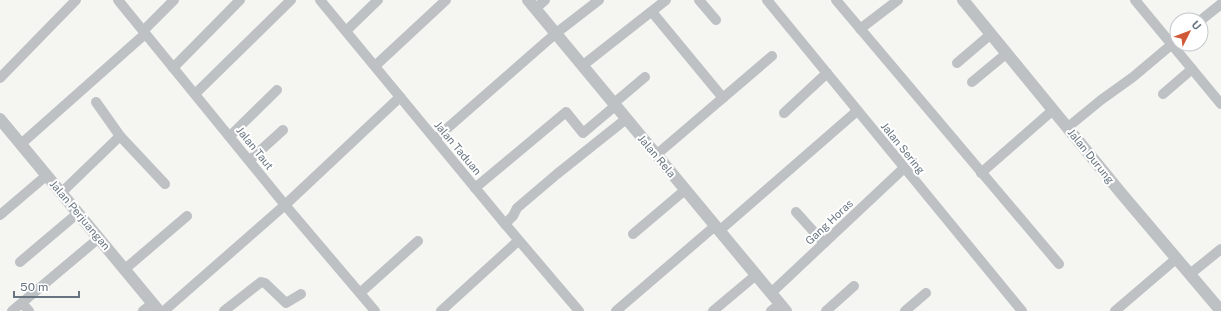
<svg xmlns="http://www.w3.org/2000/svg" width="1221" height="311" viewBox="0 0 1221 311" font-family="'Public Sans',sans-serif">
<rect width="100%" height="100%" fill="#f5f5f2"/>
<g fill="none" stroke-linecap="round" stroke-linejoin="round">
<!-- minor -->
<g stroke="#bdc1c4" stroke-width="10">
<path d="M118,0L285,205L375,311"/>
<path d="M320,0L505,224L579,311"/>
<path d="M699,0L716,20"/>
<path d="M767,0L1022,311"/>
<path d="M836,0L1059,264"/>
<path d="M1135,0L1221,104"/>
<path d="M535,9L545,0"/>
<path d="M652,12L723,98"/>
<path d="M1201,20L1221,4"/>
<path d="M860,29L898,0"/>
<path d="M143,31L174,0"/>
<path d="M346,31L378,0"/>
<path d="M957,63L991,34"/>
<path d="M375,66L446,0"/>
<path d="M582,66L666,0"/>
<path d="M173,68L240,0"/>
<path d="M0,78L76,0"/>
<path d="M972,82L1007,53"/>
<path d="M195,94L291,0"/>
<path d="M1163,94L1192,69"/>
<path d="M96,102L120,136"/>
<path d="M613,104L645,77"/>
<path d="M784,113L827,73"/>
<path d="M1068,127L1101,100L1133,77L1177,40"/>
<path d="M230,136L277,90"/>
<path d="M435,139L555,34L599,0"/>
<path d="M21,144L145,34"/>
<path d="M656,155L772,56"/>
<path d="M250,160L283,130"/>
<path d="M981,173L1053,110"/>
<path d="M475,188L566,112L583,133L615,106"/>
<path d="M61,193L120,136L165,184"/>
<path d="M796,212L824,243"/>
<path d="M0,215L47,175"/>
<path d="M505,224L513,216L517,208L557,174L626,119"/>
<path d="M719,231L857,111"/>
<path d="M633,234L685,190"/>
<path d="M20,262L78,213"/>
<path d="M125,269L187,216"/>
<path d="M1190,274L1221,249"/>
<path d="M360,293L418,241"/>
<path d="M771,293L904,168"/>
<path d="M22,303L29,311"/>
<path d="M12,311L99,238"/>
<path d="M143,311L153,303"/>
<path d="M164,311L285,205L400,97"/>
<path d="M224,311L261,282L265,283L286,303L301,294"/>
<path d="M441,311L518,241"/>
<path d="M616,311L715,226"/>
<path d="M713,311L756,275"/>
<path d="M771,311L780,304"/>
<path d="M826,311L854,286"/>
<path d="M905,311L926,293"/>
<path d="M1115,311L1177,258"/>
</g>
<!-- tertiary -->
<g stroke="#bdc1c4" stroke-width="12">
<path d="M528,0L786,311"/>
<path d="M963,0L1121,193L1221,311"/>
<path d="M0,119L159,311"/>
</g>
</g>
<g text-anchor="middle" stroke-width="4" stroke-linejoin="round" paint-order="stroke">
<!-- street labels -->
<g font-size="11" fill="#687580" stroke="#fff">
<text transform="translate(255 148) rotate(51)" y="4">Jalan Taut</text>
<text transform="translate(458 148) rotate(50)" y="4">Jalan Taduan</text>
<text transform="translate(903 148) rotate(51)" y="4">Jalan Sering</text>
<text transform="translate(657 156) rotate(50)" y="4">Jalan Rela</text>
<text transform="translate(1091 156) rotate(51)" y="4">Jalan Durung</text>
<text transform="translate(80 215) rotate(50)" y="4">Jalan Perjuangan</text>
<text transform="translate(829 222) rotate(-43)" y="4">Gang Horas</text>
</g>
</g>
<!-- north arrow -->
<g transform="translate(1189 32) rotate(48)"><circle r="19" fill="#ffffff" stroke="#c3c8cc"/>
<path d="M0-3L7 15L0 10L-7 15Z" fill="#d05a37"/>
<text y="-6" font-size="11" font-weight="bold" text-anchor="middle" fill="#687580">U</text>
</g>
<!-- scale -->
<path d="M14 291v6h65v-6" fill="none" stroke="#687580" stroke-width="2"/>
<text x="20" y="291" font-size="12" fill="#687580" stroke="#ffffff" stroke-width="3" paint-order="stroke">50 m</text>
</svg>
